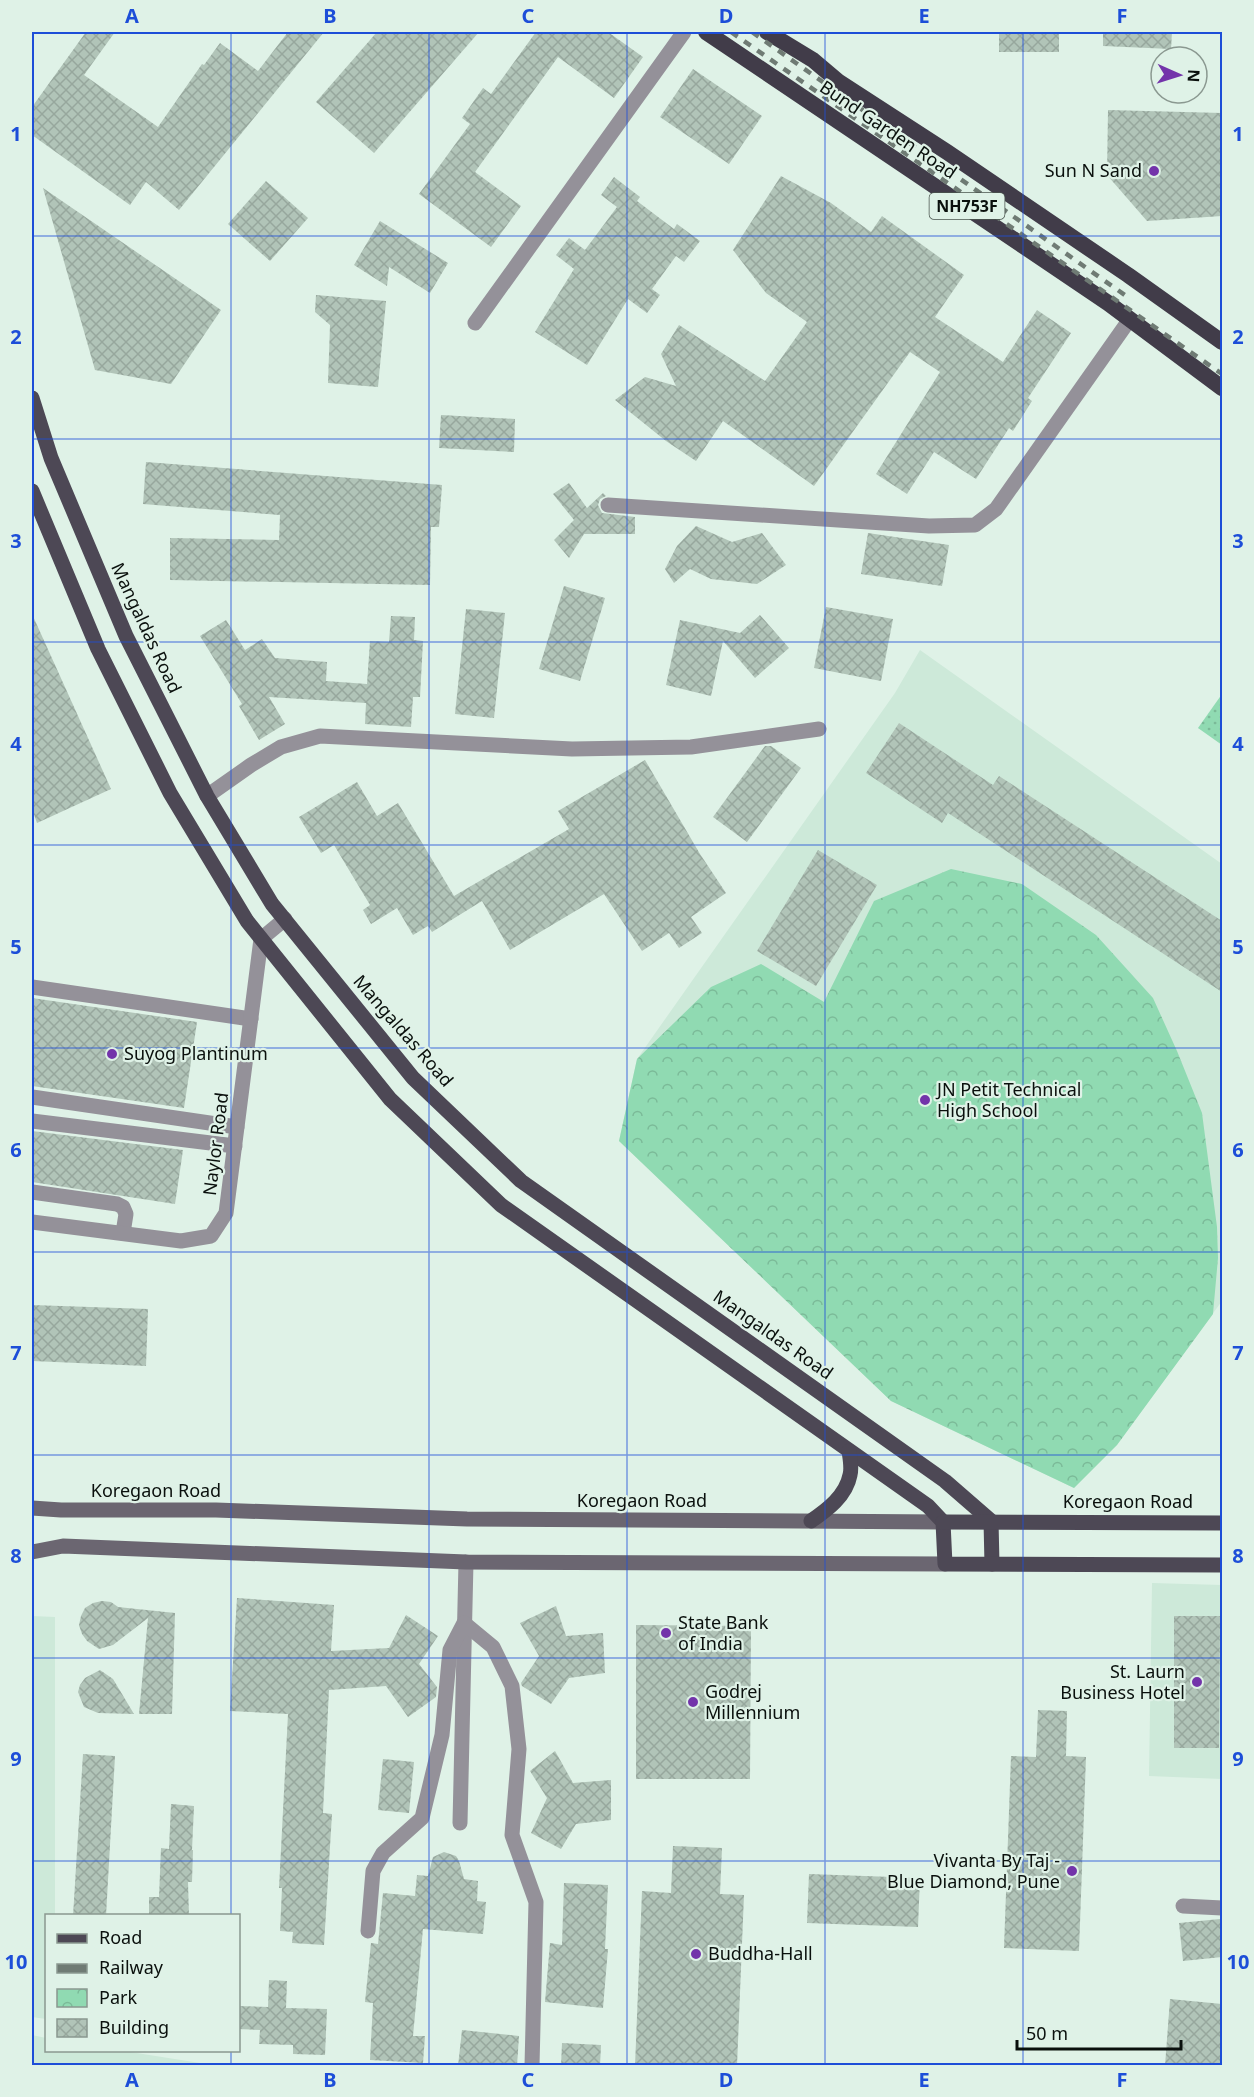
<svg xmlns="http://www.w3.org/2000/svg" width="1254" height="2097" viewBox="0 0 1254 2097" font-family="'Noto Sans',sans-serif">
<defs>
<pattern id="park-crowns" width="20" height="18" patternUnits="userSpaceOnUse" patternTransform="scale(1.5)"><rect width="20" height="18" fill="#90dab2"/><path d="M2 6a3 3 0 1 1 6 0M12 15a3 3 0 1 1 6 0" fill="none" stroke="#7bba98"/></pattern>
<pattern id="garden-dots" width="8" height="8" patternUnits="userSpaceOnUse" patternTransform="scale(1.5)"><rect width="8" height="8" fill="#90dab2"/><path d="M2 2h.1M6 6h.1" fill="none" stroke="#7bba98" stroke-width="1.8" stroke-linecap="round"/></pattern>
<pattern id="building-cross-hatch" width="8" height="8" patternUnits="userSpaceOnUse" patternTransform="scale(1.5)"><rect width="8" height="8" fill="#b1c4b8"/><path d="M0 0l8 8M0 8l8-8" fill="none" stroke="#97a79d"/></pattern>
</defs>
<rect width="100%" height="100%" fill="#dff2e7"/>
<!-- built -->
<g fill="#cde9d9">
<path d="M920,650L1222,864V1301L1117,1445L1074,1488L891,1401L619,1141L637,1059L895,693Z"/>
<path d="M1152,1583L1222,1585V1779L1149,1776Z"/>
<path d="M32,1616L55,1617V1915L46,1916V2019L32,2017Z"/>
<path d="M32,2035L46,2038V2050L124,2051L200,2063V2065H32Z"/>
</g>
<!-- park -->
<path fill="url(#park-crowns)" d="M951,869L1022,884L1096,935L1153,998L1177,1051L1202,1113L1217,1227L1218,1258L1213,1314L1117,1445L1074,1488L891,1401L619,1141L637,1059L711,987L761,964L824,1002L874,901Z"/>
<!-- garden -->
<path fill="url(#garden-dots)" d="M1222,694V745L1198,728Z"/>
<!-- building -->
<g fill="url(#building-cross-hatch)">
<path d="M86,32H115L84,75L158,127L202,64L204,65L220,43L258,71L288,32H324L179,210L146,182L130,205L32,135V107Z"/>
<path d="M377,32H479L374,153L316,102Z"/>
<path d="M536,32H608L643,57L614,98L558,57L475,172L521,206L491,247L419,194L470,124L462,118L483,88L491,94Z"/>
<rect x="999" y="32" width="60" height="20"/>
<path d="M1103,32H1172L1171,49L1103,46Z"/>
<path d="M693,69L762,116L729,164L660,117Z"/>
<path d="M1108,110L1222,113V216L1147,221L1107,175Z"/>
<path d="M781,176L831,203L871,232L882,216L964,275L935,317L1003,362L1037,310L1071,333L1028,398L1032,401L1013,431L1009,428L976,479L934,452L907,494L876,474L940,372L910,352L814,486L723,421L696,461L666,441L615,400L645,377L676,386L661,354L679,325L765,381L807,322L766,293L733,250Z"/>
<path d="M614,177L640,197L637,201L674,229L677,224L700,241L684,262L676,256L652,289L660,295L647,313L628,299L587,365L535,332L574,269L556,255L569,238L585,250L617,207L601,195Z"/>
<path d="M266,181L308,218L270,261L228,224Z"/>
<path d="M43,188L221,310L171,384L95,370Z"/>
<path d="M380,221L448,263L430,293L389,267L387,286L354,265Z"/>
<path d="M316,295L386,301L378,387L328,383L330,325L315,312Z"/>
<path d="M441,415L515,419L514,452L439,448Z"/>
<path d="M146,462L442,485L439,527H431L430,585L170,580V538L279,540L280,515L143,504Z"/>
<path d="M569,483L587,508L603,493L606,496L600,499L598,505L602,513L635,517V534H584L569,558L554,540L574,520L553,494Z"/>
<path d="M696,526L732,542L762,533L786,565L757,584L711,579L690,569L674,583L665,569L677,546Z"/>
<path d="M868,533L949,545L942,586L861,574Z"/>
<path d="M564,586L605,598L580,681L539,669Z"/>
<path d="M826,607L893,619L881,681L814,668Z"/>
<path d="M466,609L505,613L494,718L455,714Z"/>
<path d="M32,614L111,789L37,823L32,809Z"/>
<path d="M760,615L789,648L755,678L723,641L711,696L666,685L680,620L740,633Z"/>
<path d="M391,616L415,617L414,640L423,641L420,697H413L411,727L365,724L366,703L269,697L285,724L259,740L239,706L242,704L200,636L226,620L245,650L262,639L275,658L327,662L326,681L367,684L370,641L389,642Z"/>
<path d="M899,723L993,785L999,776L1222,921V992L948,813L942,823L866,773Z"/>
<path d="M765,746H771L801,768L747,842L713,817Z"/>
<path d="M645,760L700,854L726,893L691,917L702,933L679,948L669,933L642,951L604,894L510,950L482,901L432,932L428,926L413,935L397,908L371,924L363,910L370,905L334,845L321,853L299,817L357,782L377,816L398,803L454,896L569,829L558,811Z"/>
<path d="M818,850L877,885L816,986L757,951Z"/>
<path d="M32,998L197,1022L184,1108L32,1086Z"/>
<path d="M32,1131L183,1150L175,1204L32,1182Z"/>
<path d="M32,1305L148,1309L146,1366L32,1361Z"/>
<path d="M237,1598L334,1605L331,1651L389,1648L406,1615L438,1636L419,1664L437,1687L436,1697L408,1717L386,1686L329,1690L323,1813L332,1814L324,1945L292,1943L293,1932L280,1931L282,1888H279L288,1714L230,1711Z"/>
<path d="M102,1601L111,1602L118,1607L175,1613L172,1714H139L148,1618L113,1645L99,1649L87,1641L82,1634L79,1625L81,1616L85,1608L93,1603Z"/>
<path d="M556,1606L566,1636L603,1633L605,1673L569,1678L551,1704L522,1686L521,1683L539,1656L520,1623Z"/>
<path d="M1174,1616H1220L1219,1748H1174Z"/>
<path d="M636,1625L751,1626L750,1779H636Z"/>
<path d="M100,1670L113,1679L134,1714L98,1713L84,1707L78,1692L80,1685L85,1678Z"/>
<path d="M1038,1710L1067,1711L1066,1756L1086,1757L1079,1951L1004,1948L1011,1756L1036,1757Z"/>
<path d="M555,1751L573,1783L611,1780V1820L576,1824L561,1849L531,1833L547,1798L530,1771Z"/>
<path d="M83,1754L115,1756L106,1916H73Z"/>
<path d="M383,1759L414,1762L409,1813L378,1810Z"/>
<path d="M171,1804L194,1806L192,1850H193L192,1882H188L189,1916H149V1897H159L161,1848L169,1849Z"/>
<path d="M673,1846L722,1848L720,1894L744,1895L737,2066H635L642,1891L671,1893Z"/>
<path d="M444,1852L456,1856L459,1861L464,1879L478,1881L477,1901L486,1902L483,1934L423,1929L413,2036H425L423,2063L370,2060L373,2003L365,2002L371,1943L378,1944L383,1893L415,1896L417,1875L428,1876L433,1857Z"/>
<path d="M809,1874L920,1878L918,1927L807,1923Z"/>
<path d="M564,1883L608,1885L605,1949H608L603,2008L545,2002L550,1943L562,1945Z"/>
<path d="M1220,1919L1222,1957L1183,1961L1179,1923Z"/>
<path d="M269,1980L287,1981L286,2008L327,2009L325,2055L293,2054V2045L259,2044L260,2030L238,2029V2006L268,2007Z"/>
<path d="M1170,1999L1222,2004V2066H1165Z"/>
<path d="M462,2030L519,2036L517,2066H458Z"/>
<path d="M562,2043L601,2045L600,2066H561Z"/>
</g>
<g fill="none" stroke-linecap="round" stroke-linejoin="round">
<!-- minor -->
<g stroke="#949199" stroke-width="15">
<path d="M475,323L684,32"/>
<path d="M608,505L929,526L975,525L996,509L1130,319"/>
<path d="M207,796L251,765L281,747L320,736L572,749L691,747L819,729"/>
<path d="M32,987L251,1019"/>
<path d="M32,1097L237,1127"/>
<path d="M32,1121L235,1146"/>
<path d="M32,1192L117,1204L123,1207L126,1214L123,1233"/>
<path d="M460,1823L466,1562"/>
<path d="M1183,1906L1222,1908"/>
<path d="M368,1931L373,1871L383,1853L422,1818L442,1735L450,1650L464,1623L493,1647L512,1686L519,1749L512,1835L536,1902L532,2066"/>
</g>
<!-- tertiary -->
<path stroke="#949199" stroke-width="15" d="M32,1222L181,1241L211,1236L226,1213L261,939L285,919"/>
<!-- secondary -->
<g stroke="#6b6671" stroke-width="15">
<path d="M32,1508L61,1510H216L467,1519L943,1522"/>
<path d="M32,1552L63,1546L466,1562L945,1564"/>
</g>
<!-- primary -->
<g stroke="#4d4855" stroke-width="15">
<path d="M32,398L51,458L126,636L207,796L272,904L413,1078L521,1181L945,1481L991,1521L992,1564"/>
<path d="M32,491L98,649L170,793L247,921L390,1099L501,1205L928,1506L943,1522L945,1564L1222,1565"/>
<path d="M811,1521C827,1510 846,1496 850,1475C852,1468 850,1458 849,1451"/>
<path d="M943,1522L1222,1523"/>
</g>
<!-- trunk -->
<g stroke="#413c49" stroke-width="16">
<path d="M706,32L1108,303L1222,388"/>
<path d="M767,32L813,60L839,82L947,152L1128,275L1222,342"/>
</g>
<!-- rail -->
<g stroke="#6f7b74" stroke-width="4.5" stroke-dasharray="8 8" stroke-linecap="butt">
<path d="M731,32L1222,374"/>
<path d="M752,32L1129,298"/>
</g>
</g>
<!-- grid -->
<path fill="none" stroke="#1d4ed8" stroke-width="1.5" stroke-opacity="0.55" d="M231,32V1916M429,32V2066M627,32V2066M825,32V2066M1023,32V2066M32,236H1222M32,439H1222M32,642H1222M32,845H1222M32,1048H1222M32,1252H1222M32,1455H1222M32,1658H1222M32,1861H1222M231,2050V2066"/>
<!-- markers -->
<g fill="#7334aa" stroke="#dff2e7" stroke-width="2">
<circle cx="1154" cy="171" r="6"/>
<circle cx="112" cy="1054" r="6"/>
<circle cx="925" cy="1100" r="6"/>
<circle cx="666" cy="1633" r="6"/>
<circle cx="1197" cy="1682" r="6"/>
<circle cx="693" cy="1702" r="6"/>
<circle cx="1072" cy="1871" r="6"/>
<circle cx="696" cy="1954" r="6"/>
</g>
<g text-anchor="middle" stroke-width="4.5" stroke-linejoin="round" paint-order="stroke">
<!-- shield labels -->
<rect fill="#dff2e7" stroke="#4a544e" stroke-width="1.5" x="929.5" y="193" width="75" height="26" rx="4.5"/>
<g font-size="16" font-weight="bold" fill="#0a100d">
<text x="967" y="212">NH753F</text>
</g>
<!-- street labels -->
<g font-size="18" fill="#0a100d" stroke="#dff2e7">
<text transform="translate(888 130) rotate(34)" y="6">Bund Garden Road</text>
<text transform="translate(146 628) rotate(65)" y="6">Mangaldas Road</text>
<text transform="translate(403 1031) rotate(49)" y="6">Mangaldas Road</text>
<text transform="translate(216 1144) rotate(-83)" y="6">Naylor Road</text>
<text transform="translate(773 1335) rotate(35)" y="6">Mangaldas Road</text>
<text x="156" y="1497">Koregaon Road</text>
<text x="642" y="1507">Koregaon Road</text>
<text x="1128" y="1508">Koregaon Road</text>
</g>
<!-- poi labels -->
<g font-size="18" fill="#0a100d" stroke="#dff2e7" text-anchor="start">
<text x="1142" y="177" text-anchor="end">Sun N Sand</text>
<text x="124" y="1060">Suyog Plantinum</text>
<text x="937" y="1096">JN Petit Technical<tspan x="937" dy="21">High School</tspan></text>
<text x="678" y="1629">State Bank<tspan x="678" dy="21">of India</tspan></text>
<text x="1185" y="1678" text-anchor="end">St. Laurn<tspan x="1185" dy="21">Business Hotel</tspan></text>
<text x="705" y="1698">Godrej<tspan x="705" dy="21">Millennium</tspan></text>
<text x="1060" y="1867" text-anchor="end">Vivanta By Taj -<tspan x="1060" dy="21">Blue Diamond, Pune</tspan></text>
<text x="708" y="1960">Buddha-Hall</text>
</g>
</g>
<!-- border -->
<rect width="1254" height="2097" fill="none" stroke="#dff2e7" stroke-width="66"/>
<!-- legend -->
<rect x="45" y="1914" width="195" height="138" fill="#dff2e7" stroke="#8a9890" stroke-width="1.5"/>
<rect x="57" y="1934" width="30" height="9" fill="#4d4855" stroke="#8a9890" stroke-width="1.5"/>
<text x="99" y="1944" font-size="18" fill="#0a100d">Road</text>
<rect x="57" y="1964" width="30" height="9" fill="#6f7b74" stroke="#8a9890" stroke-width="1.5"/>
<text x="99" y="1974" font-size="18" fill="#0a100d">Railway</text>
<rect x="57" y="1989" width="30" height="18" fill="url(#park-crowns)" stroke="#8a9890" stroke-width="1.5"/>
<text x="99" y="2004" font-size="18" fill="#0a100d">Park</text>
<rect x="57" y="2019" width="30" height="18" fill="url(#building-cross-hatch)" stroke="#8a9890" stroke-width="1.5"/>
<text x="99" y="2034" font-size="18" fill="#0a100d">Building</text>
<!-- north arrow -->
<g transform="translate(1179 75) rotate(93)"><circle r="28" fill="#dff2e7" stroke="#8a9890" stroke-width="1.5"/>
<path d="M0-4.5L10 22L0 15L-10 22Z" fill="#7334aa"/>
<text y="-9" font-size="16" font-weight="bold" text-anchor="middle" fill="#0a100d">N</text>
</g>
<!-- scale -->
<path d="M1017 2040v9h164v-9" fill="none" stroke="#0a100d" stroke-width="3"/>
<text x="1026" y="2040" font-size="18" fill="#0a100d" stroke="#dff2e7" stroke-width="4.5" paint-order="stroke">50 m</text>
<rect x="33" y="33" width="1188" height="2031" fill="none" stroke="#1d4ed8" stroke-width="2"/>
<g font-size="20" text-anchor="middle" font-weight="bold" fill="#1d4ed8">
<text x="132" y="23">A</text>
<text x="330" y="23">B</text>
<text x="528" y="23">C</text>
<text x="726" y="23">D</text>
<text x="924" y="23">E</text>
<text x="1122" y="23">F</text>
<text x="16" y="141">1</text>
<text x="1238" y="141">1</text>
<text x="16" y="344">2</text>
<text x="1238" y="344">2</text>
<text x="16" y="548">3</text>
<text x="1238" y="548">3</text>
<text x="16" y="751">4</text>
<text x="1238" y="751">4</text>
<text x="16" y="954">5</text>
<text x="1238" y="954">5</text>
<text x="16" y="1157">6</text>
<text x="1238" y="1157">6</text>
<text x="16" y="1360">7</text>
<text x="1238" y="1360">7</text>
<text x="16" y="1563">8</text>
<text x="1238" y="1563">8</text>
<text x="16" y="1766">9</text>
<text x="1238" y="1766">9</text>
<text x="16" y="1969">10</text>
<text x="1238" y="1969">10</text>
<text x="132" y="2087">A</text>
<text x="330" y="2087">B</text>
<text x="528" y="2087">C</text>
<text x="726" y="2087">D</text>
<text x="924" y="2087">E</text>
<text x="1122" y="2087">F</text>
</g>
</svg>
